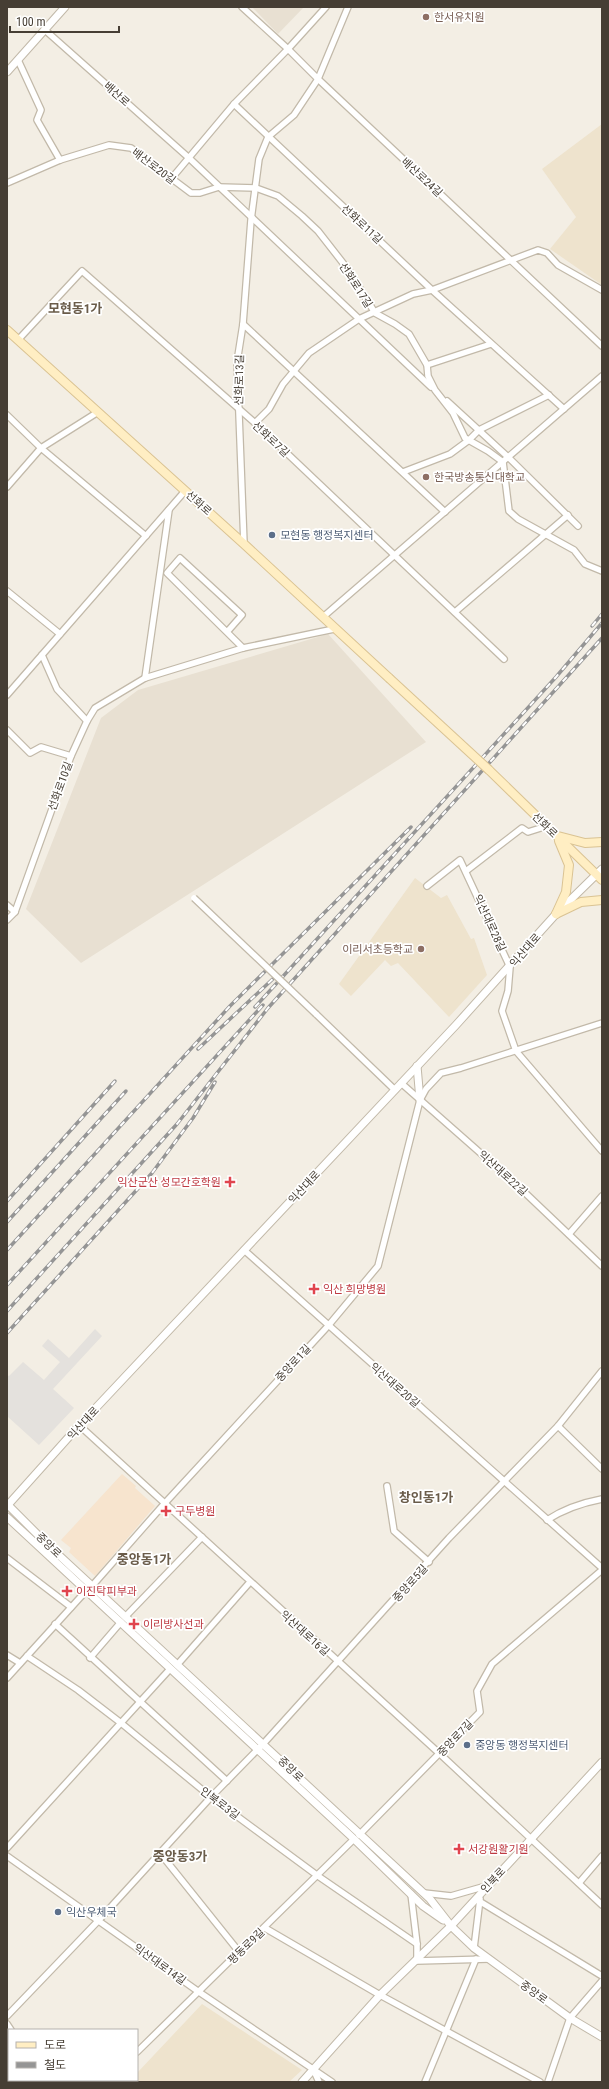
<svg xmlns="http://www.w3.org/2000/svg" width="609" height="2089" viewBox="0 0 609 2089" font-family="'Roboto Condensed','Noto Sans KR',sans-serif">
<rect width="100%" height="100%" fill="#f3eee4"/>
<!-- residential -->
<g fill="#e8e0d2">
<path d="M252,7H304L278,34Z"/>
<path d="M328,634L426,742L81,963L26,909L101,718L138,690Z"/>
</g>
<!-- commercial -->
<path fill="#f7e4ce" d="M122,1474L136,1486L135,1488L155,1506L95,1576L69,1552L71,1548L61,1540Z"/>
<!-- education -->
<g fill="#eee3cd">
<path d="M602,124V285L550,249L576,217L542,169Z"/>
<path d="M415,878L441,898L447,895L471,939L474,938L487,975L449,1017L398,963L391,966L385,960L351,996L339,984Z"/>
<path d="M202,2004L302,2070L289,2082H128L130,2080H137V2073Z"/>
</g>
<!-- parking -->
<path fill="#e4e1dd" d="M95,1329L102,1336L53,1389L74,1408L39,1445L7,1416V1375L9,1376L23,1362L44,1380L60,1362L42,1346L48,1339L69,1358Z"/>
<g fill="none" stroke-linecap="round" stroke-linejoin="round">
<defs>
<g id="minor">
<path d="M242,7L288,49L318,79L602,346"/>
<path d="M45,30L189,158L431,387"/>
<path d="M18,60L41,110L37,120L60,160"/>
<path d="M234,104L432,290L564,409"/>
<path d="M171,179L234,104L288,49L326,7"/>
<path d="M7,183L60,160L109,145L131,148L191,193H200L219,187L256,188L278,196L302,216L318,231L350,272L375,313L395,324L409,334L427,365L428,376L435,390L453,413L465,438L488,451L503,462L509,511L518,519L574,550L585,564L602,571"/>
<path d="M243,324L445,512"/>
<path d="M18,340L82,271L255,423L504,659"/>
<path d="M427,365L491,344"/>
<path d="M447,401L508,457L578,526"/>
<path d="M7,415L41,448L146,536"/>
<path d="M255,423L269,409L283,384L309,353L359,319L413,294L432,290L538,250L547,253L558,265L602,290"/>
<path d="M403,472L450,454L469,440L479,430L549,395"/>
<path d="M7,487L41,448L98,412"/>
<path d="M244,544L237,362L243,324L251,220L259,159L268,137L294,115L318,79L348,7"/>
<path d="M7,591L60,634"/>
<path d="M455,612L568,515"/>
<path d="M323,617L602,376"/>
<path d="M227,632L242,615L180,558L167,573L243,648"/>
<path d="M42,655L57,689L87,721"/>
<path d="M145,678L169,510"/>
<path d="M7,695L185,491"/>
<path d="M7,730L30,753L41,747L71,756"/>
<path d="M466,871L522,828L528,832L547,826"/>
<path d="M427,886L460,860L510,967L508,991L502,1011L516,1051L602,1151"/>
<path d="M7,905L15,912"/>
<path d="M7,920L15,912L71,756L87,721L95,708L145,678L243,648L334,629"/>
<path d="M316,1014L395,1090"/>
<path d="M401,1083L520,1188L602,1266"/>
<path d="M569,1234L602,1196"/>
<path d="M244,1250L602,1568"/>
<path d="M80,1426L440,1754L602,1905"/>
<path d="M558,1426L602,1469"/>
<path d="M387,1486L394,1531L429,1562"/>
<path d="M547,1520C564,1509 581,1503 602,1499"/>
<path d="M7,1558L71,1607"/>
<path d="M92,1586L165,1503L328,1326L378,1266L420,1100L426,1089L441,1073L461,1068L602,1023"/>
<path d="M126,1616L202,1537"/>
<path d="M55,1624L227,1781"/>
<path d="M7,1655L20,1663"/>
<path d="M27,1656L78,1690L121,1723L211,1797L318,1876L417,1944"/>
<path d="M90,1658L121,1622"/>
<path d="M177,1665L250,1582"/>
<path d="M7,1678L86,1591"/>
<path d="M359,1835L480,1712L477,1691L492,1664L602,1570"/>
<path d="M7,1848L170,1669"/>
<path d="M160,1853L240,1953"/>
<path d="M7,1856L199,1992L332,2082"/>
<path d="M579,1883L602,1856"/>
<path d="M424,1893L451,1896L486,1886"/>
<path d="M411,1894L417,1944V1961L489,1959"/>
<path d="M479,1901L602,1976"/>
<path d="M265,1928L380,1995L540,2082"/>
<path d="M474,1948L480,1899"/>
<path d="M7,2016L99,1920L211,1797L264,1743L449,1538L558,1426L602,1371"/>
<path d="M7,2024L11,2030"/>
<path d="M137,2052L354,1839"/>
<path d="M314,2071L319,2082"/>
<path d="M44,2080L45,2082"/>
<path d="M106,2082L108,2080"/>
<path d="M425,2082L476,1959"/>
<path d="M548,2082L570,2018L602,1981"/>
</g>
<g id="tertiary">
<path d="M7,72L65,7"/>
<path d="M417,1066L420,1100"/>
<path d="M7,1504L50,1547L430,1899L451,1926L474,1948L570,2018L602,2037"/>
<path d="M7,1506L76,1429L456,1025L556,914L602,869"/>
<path d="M7,1517L354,1839L423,1906L443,1920"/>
<path d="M302,2082L380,1995L451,1926L602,1762"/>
</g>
<g id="secondary">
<path d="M7,330L244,544L389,678"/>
<path d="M489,770L602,880"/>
<path d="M558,836L585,843L602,842"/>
<path d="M556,914L566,892L569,865L559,841"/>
<path d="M556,914L581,902L602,900"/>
</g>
</defs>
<!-- minor casing -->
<use href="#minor" stroke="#c2b9a9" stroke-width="8"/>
<!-- tertiary casing -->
<use href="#tertiary" stroke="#c2b9a9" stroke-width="9"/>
<!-- secondary casing -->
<use href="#secondary" stroke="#dac393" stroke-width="10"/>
<!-- minor -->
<use href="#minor" stroke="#fff" stroke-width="5.5"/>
<!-- tertiary -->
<use href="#tertiary" stroke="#fff" stroke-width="7"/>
<!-- secondary -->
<use href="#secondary" stroke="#ffeec3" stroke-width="8"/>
<defs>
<g id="rail">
<path d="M592,626L602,614"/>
<path d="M255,1007L556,677L602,623"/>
<path d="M198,1049L277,975"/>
<path d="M7,1201L115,1081"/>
<path d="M7,1222L126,1091"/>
<path d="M7,1250L230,1006L411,827"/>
<path d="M7,1285L263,1005"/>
<path d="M7,1311L177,1124L268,1008L602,638"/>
<path d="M7,1333L152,1173L193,1118L215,1082"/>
</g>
</defs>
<!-- rail casing -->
<use href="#rail" stroke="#959595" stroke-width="3.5"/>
<!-- rail -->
<use href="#rail" stroke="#fff" stroke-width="2" stroke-dasharray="6" stroke-linecap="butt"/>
<defs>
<path id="minor-bridge" d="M194,898L316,1014"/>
<path id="secondary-bridge" d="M389,678L489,770"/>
</defs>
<!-- minor-bridge casing -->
<use href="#minor-bridge" stroke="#c2b9a9" stroke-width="8" stroke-linecap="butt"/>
<!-- secondary-bridge casing -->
<use href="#secondary-bridge" stroke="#dac393" stroke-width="10" stroke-linecap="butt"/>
<!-- minor-bridge -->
<use href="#minor-bridge" stroke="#fff" stroke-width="5.5"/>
<!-- secondary-bridge -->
<use href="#secondary-bridge" stroke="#ffeec3" stroke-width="8"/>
</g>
<!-- markers -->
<g fill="#8d6e63" stroke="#fff" stroke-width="1.5">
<circle cx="426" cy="17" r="4"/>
<circle cx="426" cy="477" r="4"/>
<circle cx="421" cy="949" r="4"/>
</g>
<g fill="#5c6f8a" stroke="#fff" stroke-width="1.5">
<circle cx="272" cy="535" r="4"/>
<circle cx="467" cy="1745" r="4"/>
<circle cx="58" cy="1912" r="4"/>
</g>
<g fill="#e0444e" stroke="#fff" stroke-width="1.5">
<path d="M228 1176h4v4h4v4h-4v4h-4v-4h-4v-4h4z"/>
<path d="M312 1283h4v4h4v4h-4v4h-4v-4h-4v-4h4z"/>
<path d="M164 1505h4v4h4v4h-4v4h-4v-4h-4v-4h4z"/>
<path d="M65 1585h4v4h4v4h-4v4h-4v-4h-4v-4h4z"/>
<path d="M132 1618h4v4h4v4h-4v4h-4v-4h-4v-4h4z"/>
<path d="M457 1843h4v4h4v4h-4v4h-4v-4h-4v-4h4z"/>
</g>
<g text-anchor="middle" stroke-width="3.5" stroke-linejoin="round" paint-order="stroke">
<!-- education labels -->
<g font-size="11" fill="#785e54" stroke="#fff" text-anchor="start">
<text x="434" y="21">한서유치원</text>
<text x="434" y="481">한국방송통신대학교</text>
<text x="413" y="953" text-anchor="end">이리서초등학교</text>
</g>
<!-- street labels -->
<g font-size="11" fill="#463e34" stroke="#fff">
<text transform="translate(117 94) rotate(42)" y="4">배산로</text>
<text transform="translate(154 166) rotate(37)" y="4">배산로20길</text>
<text transform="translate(422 177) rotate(43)" y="4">배산로24길</text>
<text transform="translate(362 224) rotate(43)" y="4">선화로11길</text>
<text transform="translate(356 285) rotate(57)" y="4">선화로17길</text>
<text transform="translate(239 380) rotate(-89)" y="4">선화로13길</text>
<text transform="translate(271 439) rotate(43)" y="4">선화로7길</text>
<text transform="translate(199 503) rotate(42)" y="4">선화로</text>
<text transform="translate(60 786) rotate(-70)" y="4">선화로10길</text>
<text transform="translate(545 825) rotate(44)" y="4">선화로</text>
<text transform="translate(490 923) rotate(65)" y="4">익산대로28길</text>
<text transform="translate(525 950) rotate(-49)" y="4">익산대로</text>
<text transform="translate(503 1173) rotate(42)" y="4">익산대로22길</text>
<text transform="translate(304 1187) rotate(-47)" y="4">익산대로</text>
<text transform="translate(293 1363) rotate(-47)" y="4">중앙로1길</text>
<text transform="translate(395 1385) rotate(41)" y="4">익산대로20길</text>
<text transform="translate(83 1423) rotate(-47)" y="4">익산대로</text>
<text transform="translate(49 1545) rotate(44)" y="4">중앙로</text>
<text transform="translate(410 1583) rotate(-48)" y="4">중앙로5길</text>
<text transform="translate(305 1633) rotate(42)" y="4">익산대로16길</text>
<text transform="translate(455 1738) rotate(-46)" y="4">중앙로7길</text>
<text transform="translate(291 1769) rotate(44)" y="4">중앙로</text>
<text transform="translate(220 1803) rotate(37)" y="4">인북로3길</text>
<text transform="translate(493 1880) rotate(-47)" y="4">인북로</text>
<text transform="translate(246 1946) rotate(-44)" y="4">평동로9길</text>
<text transform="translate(160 1964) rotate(36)" y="4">익산대로14길</text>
<text transform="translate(534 1992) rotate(36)" y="4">중앙로</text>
</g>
<!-- service labels -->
<g font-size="11" fill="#4e5e75" stroke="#fff" text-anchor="start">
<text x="280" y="539">모현동 행정복지센터</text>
<text x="475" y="1749">중앙동 행정복지센터</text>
<text x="66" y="1916">익산우체국</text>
</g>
<!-- health labels -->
<g font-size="11" fill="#be3a42" stroke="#fff" text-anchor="start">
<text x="221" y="1186" text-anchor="end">익산군산 성모간호학원</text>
<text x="323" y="1293">익산 희망병원</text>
<text x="175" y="1515">구두병원</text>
<text x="76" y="1595">이진탁피부과</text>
<text x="143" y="1628">이리방사선과</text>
<text x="468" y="1853">서강원활기원</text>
</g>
<!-- quarter labels -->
<g font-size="13" font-weight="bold" fill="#6a5c4a" stroke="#fff">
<text x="75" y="313">모현동1가</text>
<text x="426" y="1502">창인동1가</text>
<text x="144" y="1564">중앙동1가</text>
<text x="180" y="1861">중앙동3가</text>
</g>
</g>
<!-- border -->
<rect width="609" height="2089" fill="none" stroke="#463e34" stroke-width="16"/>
<!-- legend -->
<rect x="8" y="2029" width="130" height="52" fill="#ffffff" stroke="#b5b2ae"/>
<rect x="16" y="2042" width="20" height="6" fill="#ffeec3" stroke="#b5b2ae"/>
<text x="44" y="2049" font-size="12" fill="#463e34">도로</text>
<rect x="16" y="2062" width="20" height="6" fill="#959595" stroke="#b5b2ae"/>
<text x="44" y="2069" font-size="12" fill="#463e34">철도</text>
<!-- scale -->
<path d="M10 26v6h109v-6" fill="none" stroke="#463e34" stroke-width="2"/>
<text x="16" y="26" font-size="12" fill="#463e34" stroke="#ffffff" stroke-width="3" paint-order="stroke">100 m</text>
</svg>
